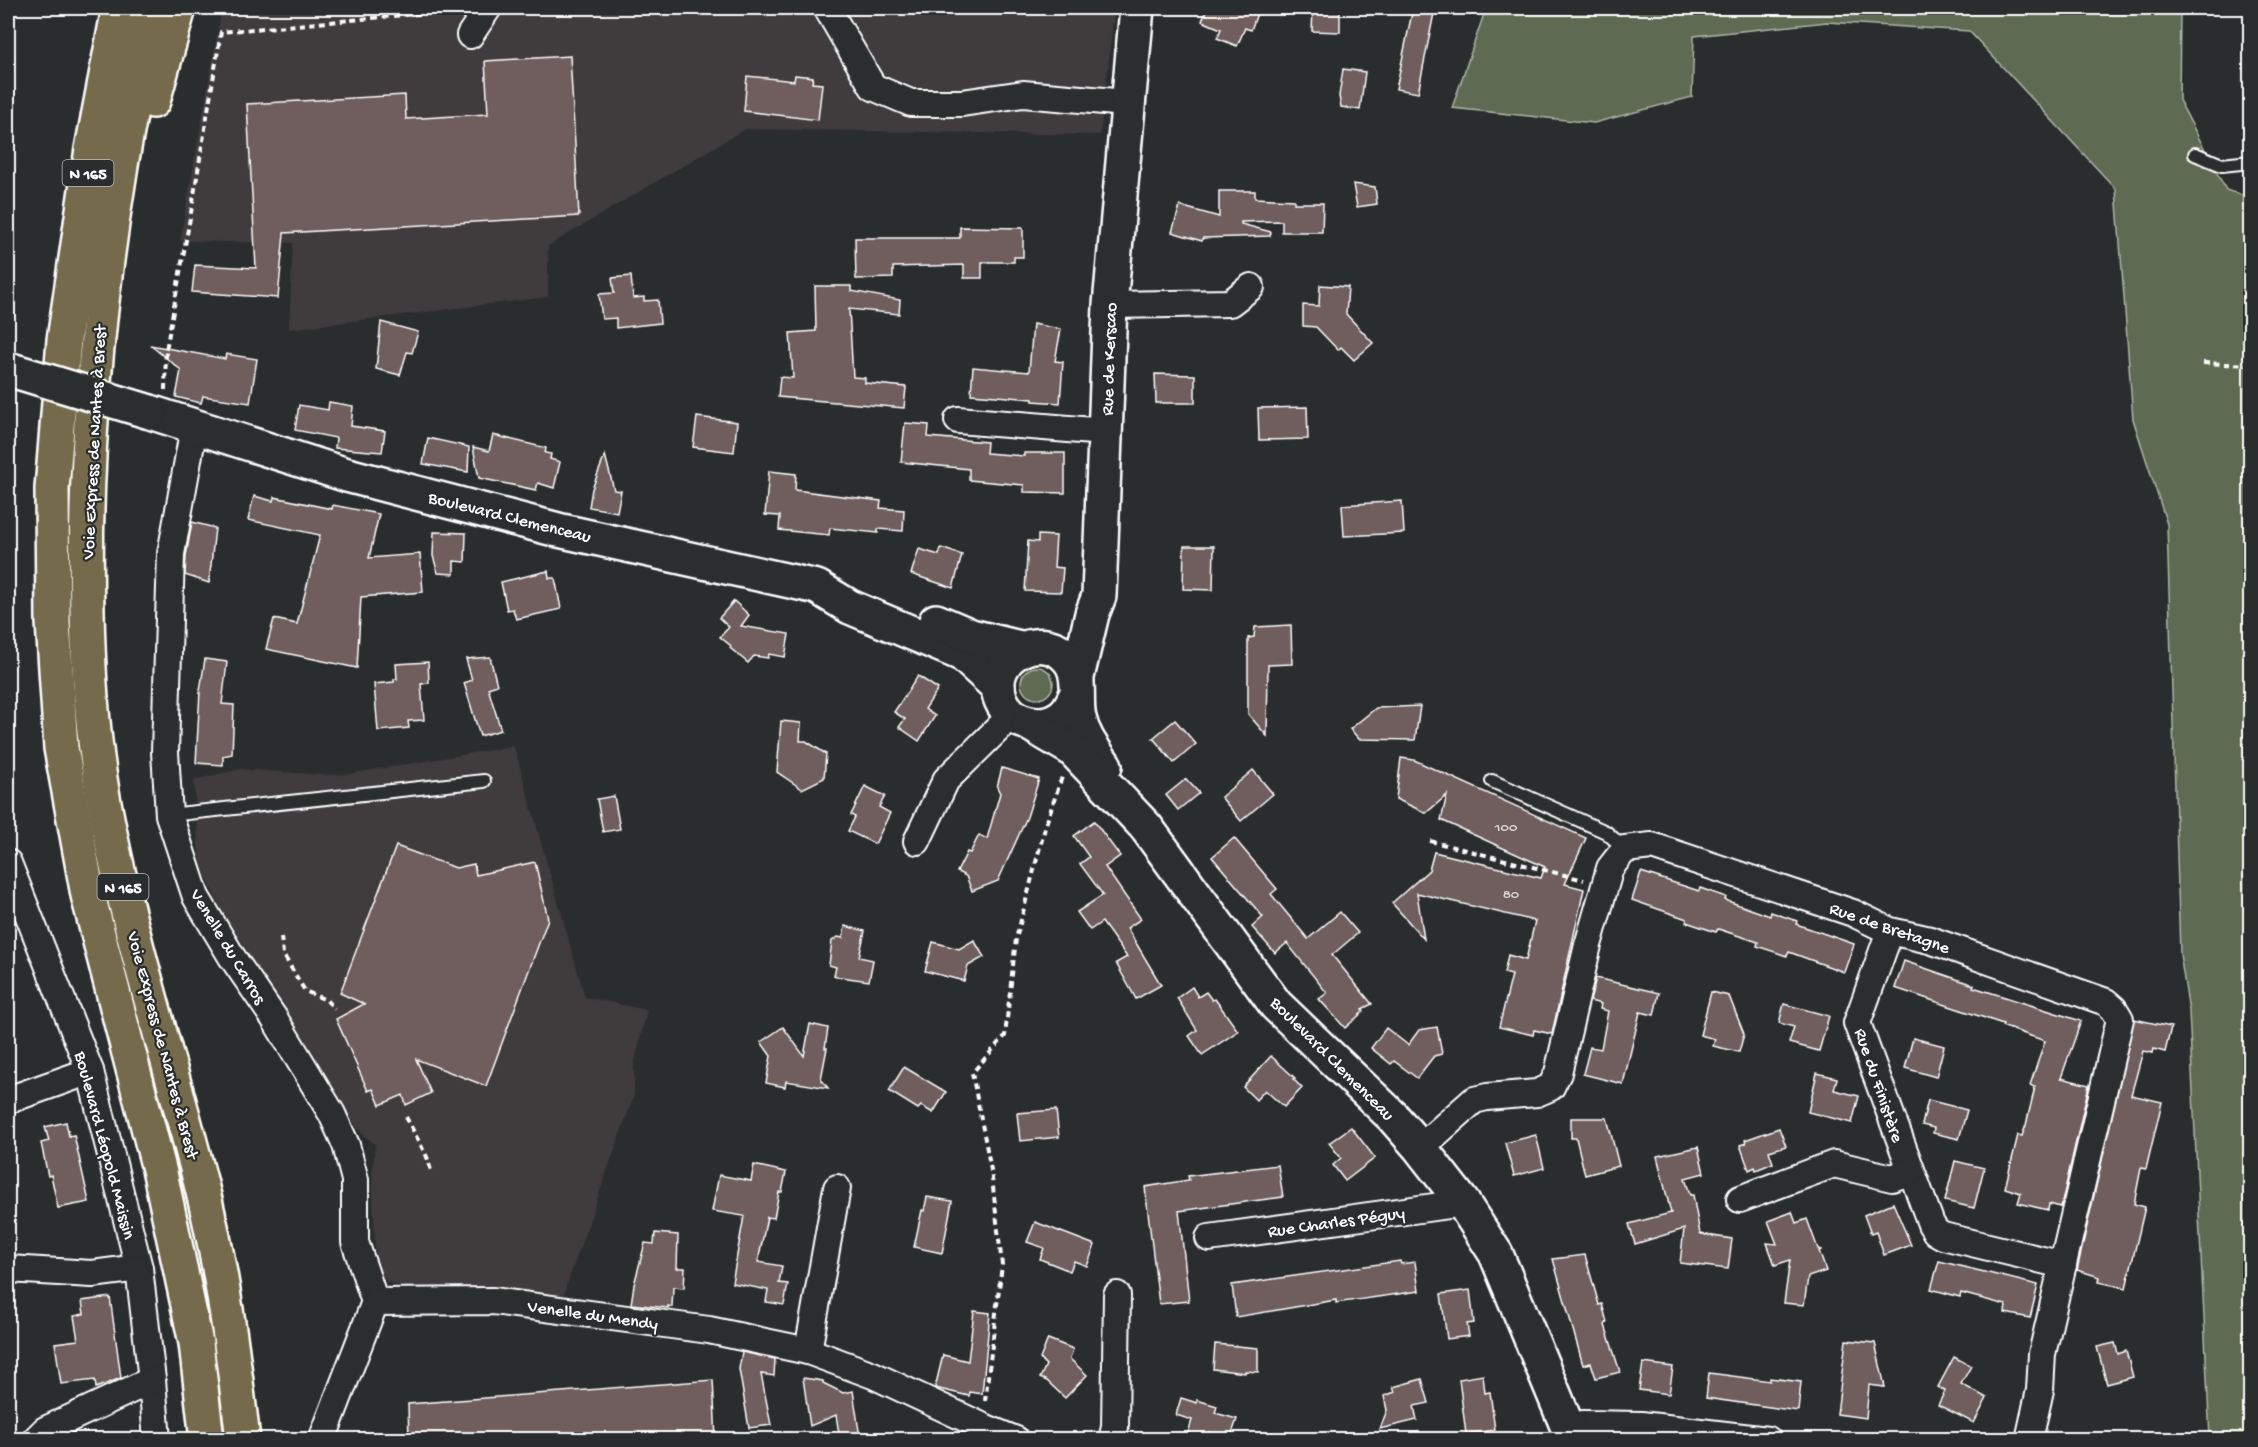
<svg xmlns="http://www.w3.org/2000/svg" width="2258" height="1447" viewBox="0 0 2258 1447" font-family="'Gochi Hand',sans-serif">
<rect width="100%" height="100%" fill="#2a2d2e"/>
<filter id="ink" filterUnits="userSpaceOnUse"><feTurbulence type="fractalNoise" baseFrequency=".0167" numOctaves="2"/><feDisplacementMap in="SourceGraphic" scale="12" xChannelSelector="R" yChannelSelector="G"/><feConvolveMatrix kernelMatrix="1 2 1 2 8 2 1 2 1" color-interpolation-filters="sRGB"/></filter>
<g filter="url(#ink)">
<!-- built -->
<g fill="#3f3b3c">
<path d="M222,8H1115L1100,135L745,129L548,246V297L289,329L293,243L180,241Z"/>
<path d="M514,746L585,997L647,1010L634,1065V1095L560,1304L417,1291L387,1282L376,1267L372,1177L375,1144L363,1135L353,1123L224,917L199,861L194,780L240,769L324,775L349,774Z"/>
</g>
<!-- green -->
<g fill="#5f6b52" stroke="#afb5a8" stroke-width="1.5">
<path d="M1486,8H2180L2179,100L2226,190L2250,198V1439H2210L2189,1011L2180,954L2167,524L2133,419L2116,189L1969,31L1827,22L1694,36L1692,97L1594,123L1452,108Z"/>
<circle cx="1037" cy="683" r="16"/>
</g>
<!-- building -->
<g fill="#705d5d" stroke="#fff" stroke-width="1.5">
<path d="M1207,8H1259L1251,30L1245,28L1237,46L1217,38L1221,29L1202,21Z"/>
<path d="M1313,8H1340V32L1312,31Z"/>
<path d="M1413,8H1435L1418,93L1396,89Z"/>
<path d="M570,56L579,216L284,233L278,298L192,292L195,265L256,268L247,104L405,95L406,119L488,114L485,61Z"/>
<path d="M1343,69L1365,72L1360,110L1341,107L1339,96Z"/>
<path d="M795,75L813,77L812,83L822,84L818,120L744,111L747,76L794,81Z"/>
<path d="M1353,184L1375,187L1377,204L1357,207Z"/>
<path d="M1219,191H1255V198L1294,200V203H1323L1322,232H1282V221L1241,222V224L1271,232L1270,236L1203,238L1202,241L1172,232L1180,206L1219,217Z"/>
<path d="M960,227L1023,228V257H1014V262H982V278H964V265L893,267V278L856,279L855,238H960Z"/>
<path d="M631,276L633,298L644,297V301L658,300L660,323L616,328V318L602,319L599,294L614,293L612,278Z"/>
<path d="M1320,285L1348,287L1346,314L1373,343L1354,360L1341,347L1338,350L1316,327L1303,326V305L1319,306Z"/>
<path d="M815,286H851V291L900,300L899,314L849,309L853,377L865,378V383L906,387L904,408L778,397L780,377L793,378L790,333L816,331Z"/>
<path d="M381,322L418,332L412,353L407,352L400,375L376,369Z"/>
<path d="M1033,324L1061,329L1055,361L1063,362L1060,403L1033,401V399L971,394L973,367L1029,372Z"/>
<path d="M150,345L225,359L226,354L257,359L250,403L203,396L201,403L176,397L181,370Z"/>
<path d="M1155,374L1195,375V403H1156Z"/>
<path d="M329,402L353,406L351,426L385,431L382,452L335,448L336,438L295,430L299,405L328,410Z"/>
<path d="M1307,407L1308,439L1259,440L1258,408Z"/>
<path d="M697,417L737,422L734,452L693,447Z"/>
<path d="M905,423L929,425L928,437L987,442L986,453L1024,456V453H1065V493L1024,492V485L969,480V469L901,462Z"/>
<path d="M493,435L546,448L545,453L551,454L550,459L560,462L554,488L538,483L536,490L479,478L473,447L489,451Z"/>
<path d="M428,438L469,447L468,472L423,464Z"/>
<path d="M605,455L614,490L621,491L617,512L589,507L592,489Z"/>
<path d="M769,471L796,474L795,490L881,501L880,508L904,510L903,531L878,529V533L830,528L829,535L779,530L780,516L765,515Z"/>
<path d="M254,496L273,501L274,497L332,509L333,505L379,514L369,558L420,554L423,592L361,597L357,668L266,649L274,619L297,624L320,535L248,520Z"/>
<path d="M1402,501L1404,533L1344,536L1342,505Z"/>
<path d="M192,522L215,528L209,583L185,575L186,556Z"/>
<path d="M434,532L466,533L465,562L454,561V574L438,573L433,556Z"/>
<path d="M1038,535L1056,536L1054,567L1063,568L1061,592L1025,591L1028,541L1038,542Z"/>
<path d="M1184,546H1214L1213,590L1183,589Z"/>
<path d="M941,548L962,555L953,588L911,574L919,549L939,555Z"/>
<path d="M548,571L549,578H555L561,609L516,619L513,609L507,610L501,582Z"/>
<path d="M734,601L749,615L741,626L789,634L785,657L769,654L768,658L754,656L748,663L730,648L731,646L720,637L729,627L719,618Z"/>
<path d="M1291,625L1292,664L1268,665L1267,736L1248,714V638L1254,637L1255,627Z"/>
<path d="M490,657L497,685L488,688L501,730L480,736L464,683L472,680L466,659Z"/>
<path d="M205,659L227,662L222,704L234,705L232,754L223,756V765L196,763L200,691Z"/>
<path d="M428,662L429,683L421,684L424,720L408,721L409,728L378,731L374,684L394,682V679H397L396,664Z"/>
<path d="M918,676L938,689L925,709L935,716L919,741L899,727L905,719L894,712Z"/>
<path d="M1420,706L1415,740L1359,739L1350,729L1376,708Z"/>
<path d="M1175,720L1196,744L1174,763L1153,738Z"/>
<path d="M781,721L801,723L800,741H806L826,754L824,778L802,789L777,772Z"/>
<path d="M1401,758L1414,760L1586,838L1565,884L1584,889L1552,1034L1534,1030L1533,1035L1499,1027L1512,975L1504,973L1508,955L1526,960L1535,921L1417,893L1424,939L1392,903L1429,870L1434,852L1541,878L1545,867L1441,820L1447,795L1426,813L1396,799Z"/>
<path d="M1002,768L1039,779L1027,817L998,881L972,891L966,876L957,872L967,852L970,853L979,835L987,839L1000,793L997,787Z"/>
<path d="M1253,770L1273,794L1241,821L1221,797Z"/>
<path d="M1186,779L1199,793L1178,810L1166,795Z"/>
<path d="M865,786L885,796L879,807L890,813L875,844L848,831L855,817L851,815Z"/>
<path d="M614,796L620,829L603,832L597,799Z"/>
<path d="M1094,821L1120,856L1105,867L1141,919L1127,928L1161,985L1136,999L1116,963L1127,957L1102,922L1090,930L1077,912L1103,895L1080,864L1089,857L1074,836Z"/>
<path d="M1234,838L1277,889L1271,894L1308,939L1340,912L1358,933L1332,955L1372,1004L1362,1009L1364,1011L1345,1028L1319,999L1327,993L1287,943L1275,953L1252,927L1263,917L1212,857Z"/>
<path d="M396,846L456,868L474,864L476,875L535,862L548,919L486,1086L416,1059L431,1093L406,1105L403,1095L380,1105L373,1089L368,1091L336,1019L364,1004L340,993Z"/>
<path d="M1641,872L1699,891L1700,888L1726,897L1725,900L1770,916L1771,912L1797,921L1796,924L1854,944L1844,972L1789,952L1787,956L1757,946L1758,942L1718,929L1716,932L1686,922L1687,919L1632,900Z"/>
<path d="M845,926L865,931L859,957L873,960L869,981L834,976L836,967L829,965L832,941L838,937L843,938Z"/>
<path d="M974,940L984,957L968,966L964,981L925,971L933,942L959,949Z"/>
<path d="M1904,961L1974,985L1973,987L2081,1021L2061,1078L2089,1085L2061,1207L2049,1204L2048,1210L2018,1203L2021,1193L2005,1188L2018,1135L2022,1136L2026,1125L2035,1087L2030,1085L2045,1041L2002,1026L2003,1024L1895,988Z"/>
<path d="M1596,978L1659,993L1654,1015L1640,1012L1623,1084L1583,1074L1590,1047L1601,1049L1608,1011L1600,1009L1601,1004L1590,1001Z"/>
<path d="M1192,987L1198,997L1206,992L1212,1000L1215,999L1238,1031L1202,1055L1189,1036L1197,1030L1177,998Z"/>
<path d="M1711,992L1729,996L1744,1034L1739,1052L1713,1046L1715,1039L1700,1035Z"/>
<path d="M1784,1004L1829,1016L1819,1051L1789,1043L1794,1027L1779,1023Z"/>
<path d="M2134,1019L2171,1027L2165,1052L2154,1049L2153,1053L2143,1051L2131,1095L2162,1102L2146,1169L2141,1168L2134,1204L2145,1207L2126,1288L2099,1282L2100,1277L2077,1270Z"/>
<path d="M810,1024L828,1028L825,1048H827L821,1079L828,1088L786,1081L785,1087L766,1083L771,1056L761,1042L783,1027L804,1056Z"/>
<path d="M1437,1027L1442,1054L1434,1056L1417,1078L1394,1061L1391,1064L1371,1048L1386,1028L1408,1045L1419,1030Z"/>
<path d="M1913,1038L1944,1046L1936,1077L1905,1068Z"/>
<path d="M1271,1056L1295,1078L1293,1079L1302,1088L1284,1107L1265,1090L1256,1100L1243,1087Z"/>
<path d="M904,1067L946,1092L933,1113L921,1106L918,1109L889,1091Z"/>
<path d="M1817,1073L1837,1078L1834,1090L1859,1096L1852,1123L1808,1112Z"/>
<path d="M1928,1100L1967,1110L1959,1139L1933,1133L1934,1128L1922,1125Z"/>
<path d="M1056,1110L1059,1137L1020,1141L1017,1113Z"/>
<path d="M1571,1118H1607L1619,1166L1585,1175L1576,1138H1571Z"/>
<path d="M66,1122L69,1136L74,1135L89,1202L58,1208L51,1175L48,1176L41,1143L49,1141L45,1127Z"/>
<path d="M1351,1127L1375,1158L1345,1181L1333,1165L1341,1158L1329,1143Z"/>
<path d="M1779,1128L1786,1146L1769,1151L1773,1163L1756,1170L1755,1167L1749,1170L1740,1145L1746,1143L1745,1140Z"/>
<path d="M1536,1135L1544,1168L1514,1176L1505,1143Z"/>
<path d="M1698,1147L1704,1173L1685,1178L1690,1195H1693L1700,1234L1732,1239L1728,1269L1680,1263L1684,1229L1635,1244L1629,1224L1671,1213L1657,1156Z"/>
<path d="M1955,1161L1984,1168L1974,1208L1945,1201Z"/>
<path d="M754,1165L786,1172L782,1192H779L774,1218L767,1217L758,1262L782,1266L779,1283L788,1284L784,1305L766,1302L768,1290L732,1283L744,1216L712,1211L719,1175L751,1181Z"/>
<path d="M1278,1165L1283,1197L1179,1211L1189,1301L1159,1304L1145,1187L1189,1180L1188,1176Z"/>
<path d="M927,1197L952,1201L942,1253L914,1247L922,1210L924,1211Z"/>
<path d="M1893,1203L1911,1245L1884,1255L1876,1232L1871,1234L1864,1215Z"/>
<path d="M1792,1212L1796,1223L1807,1219L1818,1249L1821,1250L1819,1251L1826,1271L1808,1277L1804,1305L1784,1303L1790,1260L1775,1265L1767,1243L1777,1244L1768,1221Z"/>
<path d="M1035,1222L1095,1245L1087,1266L1074,1261L1070,1271L1040,1259L1044,1248L1027,1242Z"/>
<path d="M655,1233L678,1235L677,1268H685L684,1288L673,1287L672,1307L668,1306V1308L631,1304L634,1285L645,1243L654,1244Z"/>
<path d="M1585,1255L1599,1305L1602,1304L1607,1322L1605,1325L1620,1372L1596,1378L1591,1363L1583,1365L1553,1259Z"/>
<path d="M1400,1261L1401,1264L1415,1262L1419,1291L1336,1303V1300L1236,1317L1232,1285Z"/>
<path d="M1939,1261L2038,1285L2030,1318L2005,1313L2006,1305L1961,1293L1960,1297L1931,1289Z"/>
<path d="M1470,1290L1474,1323L1467,1324L1469,1336L1447,1339L1441,1294Z"/>
<path d="M110,1297L121,1378L96,1388L95,1380L61,1384L55,1343L78,1340L74,1316L84,1314L82,1301Z"/>
<path d="M974,1311L990,1313L982,1394L970,1392L969,1396L935,1388L943,1355L968,1361Z"/>
<path d="M1048,1339L1073,1349L1070,1359L1087,1375L1065,1398L1047,1381L1040,1378L1046,1365L1040,1359Z"/>
<path d="M1846,1340L1875,1343L1885,1387L1869,1385L1866,1418L1837,1414Z"/>
<path d="M2115,1343L2118,1354L2126,1351L2133,1377L2107,1384L2097,1347Z"/>
<path d="M1215,1344L1258,1348V1372L1245,1371V1373L1213,1369Z"/>
<path d="M742,1352L775,1359L774,1376L761,1374L771,1425L749,1428L739,1369Z"/>
<path d="M1954,1357L1971,1366L1961,1384L1987,1398L1974,1423L1938,1405L1945,1391L1938,1387Z"/>
<path d="M1643,1363L1673,1367L1669,1394L1639,1390Z"/>
<path d="M1709,1373L1770,1381V1378L1801,1382L1798,1411L1706,1398Z"/>
<path d="M1483,1375L1485,1393L1490,1392L1495,1430L1466,1434L1459,1379Z"/>
<path d="M803,1378L823,1381V1383L843,1393L853,1391L860,1438L840,1440L836,1415L810,1426Z"/>
<path d="M1422,1379L1429,1403L1414,1406L1417,1420L1380,1429L1387,1410L1384,1396L1395,1392L1393,1387Z"/>
<path d="M713,1380L716,1440H409L408,1404Z"/>
<path d="M1181,1398L1197,1403V1400L1217,1406L1215,1413L1237,1419L1230,1439L1209,1432L1206,1440H1186L1192,1420L1176,1415Z"/>
</g>
<g fill="none" stroke-linecap="round" stroke-linejoin="round">
<defs>
<g id="lane">
<path d="M2195,154L2222,165L2250,162"/>
<path d="M1492,781L1606,832L1625,849"/>
<path d="M169,815L484,781"/>
</g>
<g id="street">
<path d="M827,8L873,87L911,103H962L1023,94L1127,103"/>
<path d="M470,35L488,8"/>
<path d="M1110,305L1230,303L1251,287"/>
<path d="M958,420L1105,432"/>
<path d="M194,427L171,554L165,752L169,815L196,897L232,957L274,1018L332,1114L346,1145L355,1180V1242L375,1302"/>
<path d="M917,841L946,780L1012,715"/>
<path d="M8,863L90,1071L139,1268L152,1380L157,1440"/>
<path d="M1890,931L1857,1023L1931,1224L1936,1232L1943,1236L2063,1265"/>
<path d="M8,1100L90,1071"/>
<path d="M1420,1148L1474,1100L1487,1097L1537,1093L1551,1087L1558,1073L1588,945L1610,868L1625,849L1652,846L1853,913L1890,931L1930,940L2106,1002L2114,1009L2120,1019L2042,1354L2040,1390L2029,1440"/>
<path d="M1740,1199L1834,1164L1892,1178L1911,1171"/>
<path d="M1209,1238L1463,1203"/>
<path d="M8,1269L92,1274L139,1268"/>
<path d="M375,1302L493,1301L709,1330L808,1351L873,1375L986,1428L1016,1440"/>
<path d="M808,1351L837,1188"/>
<path d="M1568,1427L1583,1424L1641,1425L1768,1440"/>
<path d="M35,1440L45,1430L152,1380"/>
<path d="M322,1440L375,1302"/>
<path d="M1112,1440L1115,1427L1117,1295"/>
</g>
<g id="secondary">
<path d="M150,412L347,475L558,530L817,587L850,607L962,654L998,687"/>
<path d="M936,621L971,636L1020,648"/>
<path d="M1077,677L1092,614L1099,596L1110,305L1137,8"/>
<path d="M1077,693C1073,701 1070,710 1062,716C1042,731 1011,724 1001,700C983,655 1047,624 1072,664C1081,680 1075,701 1079,718C1083,737 1095,751 1105,766"/>
<path d="M1028,723L1072,749L1146,827L1276,1005L1392,1116L1420,1148L1463,1203L1496,1254L1573,1440"/>
</g>
<g id="highway">
<path d="M119,8L92,149L64,340L52,489L53,622L61,748L88,895L160,1173L196,1343L207,1440"/>
<path d="M151,8C141,60 130,113 121,165C97,312 83,461 87,609C88,670 92,731 102,791C125,923 167,1051 200,1180C222,1265 233,1353 243,1440"/>
<path d="M153,101L179,8"/>
</g>
</defs>
<!-- lane casing -->
<use href="#lane" stroke="#fff" stroke-width="16"/>
<!-- street casing -->
<use href="#street" stroke="#fff" stroke-width="30"/>
<!-- secondary casing -->
<use href="#secondary" stroke="#fff" stroke-width="38"/>
<!-- highway casing -->
<use href="#highway" stroke="#fff" stroke-width="38"/>
<!-- path -->
<g stroke="#fff" stroke-width="4" stroke-dasharray="6 4.5" stroke-linecap="butt">
<path d="M2203,363L2250,365"/>
<path d="M165,390L166,350L192,207L221,32L459,10"/>
<path d="M1430,841L1584,880"/>
<path d="M281,937L283,954L305,991L326,1000L335,1009"/>
<path d="M406,1117L427,1157L432,1174"/>
<path d="M985,1401L1002,1265L991,1170L972,1073L1005,1036L1016,939L1046,824L1062,777"/>
</g>
<!-- lane -->
<use href="#lane" stroke="#2a2d2e" stroke-width="12"/>
<!-- street -->
<use href="#street" stroke="#2a2d2e" stroke-width="26"/>
<!-- secondary -->
<use href="#secondary" stroke="#2a2d2e" stroke-width="33"/>
<!-- highway -->
<use href="#highway" stroke="#746b4b" stroke-width="33"/>
<defs>
<path id="secondary-bridge" d="M8,369L150,412"/>
</defs>
<!-- secondary-bridge casing -->
<use href="#secondary-bridge" stroke="#fff" stroke-width="38" stroke-linecap="butt"/>
<!-- secondary-bridge -->
<use href="#secondary-bridge" stroke="#2a2d2e" stroke-width="33"/>
</g>
</g>
<g text-anchor="middle" stroke-width="4.5" stroke-linejoin="round" paint-order="stroke">
<!-- number labels -->
<g font-size="15" fill="#dbd6d6">
<text x="1506" y="831">100</text>
<text x="1511" y="898">80</text>
</g>
<!-- shield labels -->
<g fill="#2a2d2e" stroke="#bfc0c0" stroke-width="1.5">
<rect x="62.5" y="160" width="51" height="26" rx="4.5"/>
<rect x="97.5" y="874" width="51" height="26" rx="4.5"/>
</g>
<g font-size="16" font-weight="bold" fill="#fff">
<text x="88" y="179">N 165</text>
<text x="123" y="893">N 165</text>
</g>
<!-- street labels -->
<g font-size="18" fill="#fff" stroke="#2a2d2e">
<text transform="translate(1108 359) rotate(-88)" y="6">Rue de Kerscao</text>
<text transform="translate(93 442) rotate(-87)" y="6">Voie Express de Nantes à Brest</text>
<text transform="translate(510 516) rotate(14)" y="6">Boulevard Clemenceau</text>
<text transform="translate(1890 927) rotate(19)" y="6">Rue de Bretagne</text>
<text transform="translate(229 946) rotate(59)" y="6">Venelle du Carros</text>
<text transform="translate(164 1045) rotate(75)" y="6">Voie Express de Nantes à Brest</text>
<text transform="translate(1333 1058) rotate(45)" y="6">Boulevard Clemenceau</text>
<text transform="translate(1880 1085) rotate(71)" y="6">Rue du Finistère</text>
<text transform="translate(106 1145) rotate(75)" y="6">Boulevard Léopold Maissin</text>
<text transform="translate(1336 1221) rotate(-8)" y="6">Rue Charles Péguy</text>
<text transform="translate(593 1314) rotate(8)" y="6">Venelle du Mendy</text>
</g>
</g>
<!-- margin -->
<rect width="2258" height="1447" fill="none" stroke="#2a2d2e" stroke-width="30"/>
<rect x="15" y="15" width="2228" height="1417" fill="none" stroke="#fff" stroke-width="2" filter="url(#ink)"/>
</svg>
